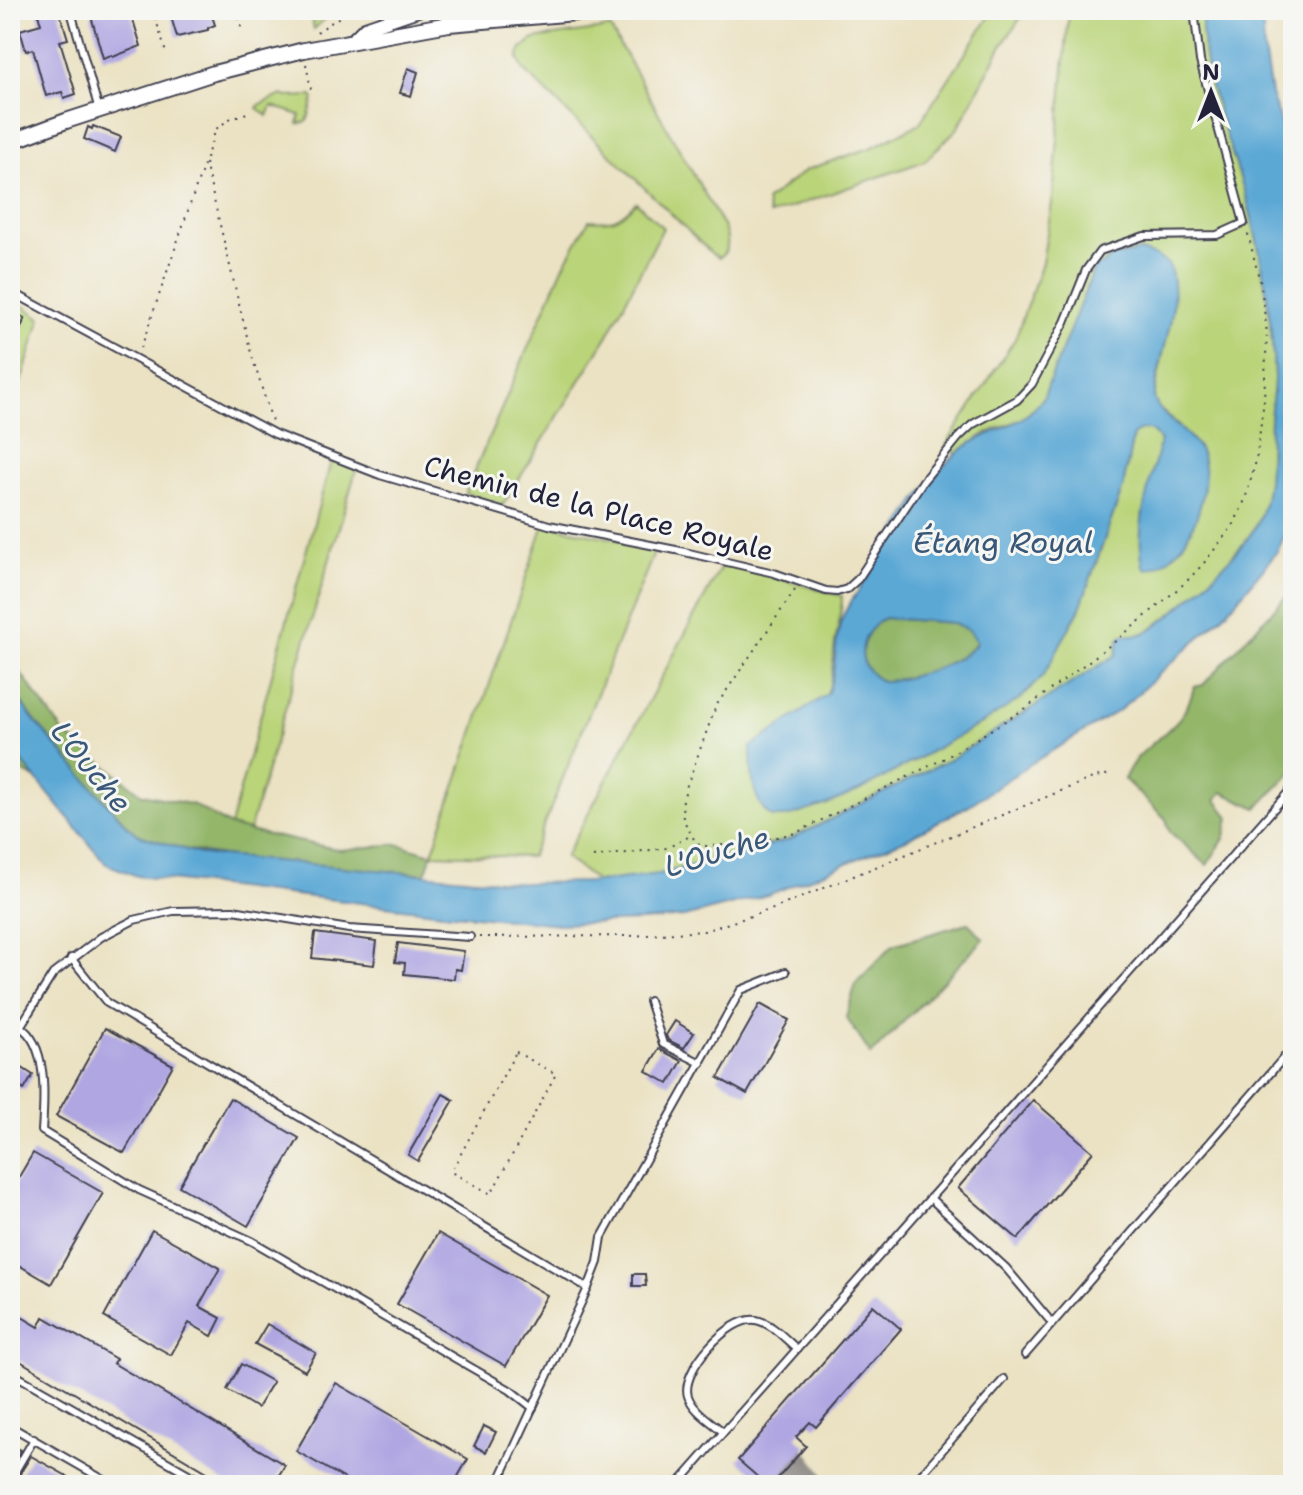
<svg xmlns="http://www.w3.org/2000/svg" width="1303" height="1495" viewBox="0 0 1303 1495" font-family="'Shantell Sans',sans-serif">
<rect width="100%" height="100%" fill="#f6f6f2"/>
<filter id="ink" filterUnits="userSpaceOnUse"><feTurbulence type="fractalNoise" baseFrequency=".0125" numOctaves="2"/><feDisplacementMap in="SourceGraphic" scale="16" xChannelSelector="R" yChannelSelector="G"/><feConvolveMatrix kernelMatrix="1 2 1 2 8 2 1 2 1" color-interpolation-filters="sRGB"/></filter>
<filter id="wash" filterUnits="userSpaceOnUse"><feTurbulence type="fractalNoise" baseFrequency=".006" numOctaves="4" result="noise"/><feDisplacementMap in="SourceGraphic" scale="32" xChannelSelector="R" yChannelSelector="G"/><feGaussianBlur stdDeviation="1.8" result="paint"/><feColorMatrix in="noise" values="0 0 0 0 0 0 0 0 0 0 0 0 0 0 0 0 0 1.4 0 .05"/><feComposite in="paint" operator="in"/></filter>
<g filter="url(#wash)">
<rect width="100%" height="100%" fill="#ebe2c3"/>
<!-- green -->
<g fill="#bad479" stroke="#6e7b5a" stroke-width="2">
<path d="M310,10H341L325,19L314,29Z"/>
<path d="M994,10H1026L1001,47L958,128L925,161L769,215L766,201L806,170L873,147L919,124Z"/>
<path d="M1069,10H1202C1199,82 1234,147 1251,215C1264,265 1272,325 1274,377C1274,391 1271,405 1270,419C1269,453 1272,489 1258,521C1249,541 1231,557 1216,573C1203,587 1158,628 1141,634C1136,636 1129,634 1123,635L1119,639L1116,655L951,759L789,840L659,874L597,882L565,857L723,563L842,596C842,613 838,626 835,642C832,660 834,677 827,694L751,747L911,763L1020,699L1043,675L1080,608L1123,487L1133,435C1143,425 1153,429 1160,441L1157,456L1182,545L1198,513L1179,425L1157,407L1154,398L1173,305L1172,274L1115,256L1094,269L1043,398C1026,423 1013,421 989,432C978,438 967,447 957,454L946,445L1015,339L1042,263L1053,197Z"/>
<path d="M610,28L723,226C728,238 731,250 719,258L710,252L523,69L518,58L522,48L534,39Z"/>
<path d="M282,95L287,97L312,96L314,99L307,122L298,124L300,115L272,106L268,116L257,108L259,105Z"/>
<path d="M636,202L663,228L608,335L503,505L465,493L562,269L589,220C614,222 619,220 636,202Z"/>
<path d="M10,297L41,318L10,417Z"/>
<path d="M332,458L357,467L249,831L230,826Z"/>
<path d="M544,524L656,548L531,857L432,854Z"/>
</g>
<!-- forest -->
<g fill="#93b669" stroke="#5a6c52" stroke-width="2">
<path d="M1293,589V771L1257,808L1222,792L1216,800L1229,817L1225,837L1207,865L1170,832L1166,819L1124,779C1128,771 1132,763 1138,757C1162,732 1186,723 1194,687L1203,685Z"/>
<path d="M884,618L954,623L970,631L977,641C964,663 906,681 882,681C852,666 859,633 884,618Z"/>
<path d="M10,658L64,733L142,794L194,805L230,826L249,831L341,850L397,844L432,854L425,874C367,869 164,862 128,827L38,725L10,687Z"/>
<path d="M10,747L37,779L10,765Z"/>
<path d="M968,923L984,939L871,1055L846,1017L856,983L893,945Z"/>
</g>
<!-- water -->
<g fill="#5ca8d5" stroke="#3f6588" stroke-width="2" fill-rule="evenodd">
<path d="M1202,10H1262L1264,50L1271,94L1293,158V517L1277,552L1227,612L1121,709L1029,765L968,806L906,839L768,895L684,917L643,921L559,924L443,913L137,876L106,864L10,747V688L38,725L128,827L139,835L200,854L522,883L597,882L659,874L789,840L951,759L1116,655L1119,639L1123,635C1129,634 1136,636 1141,634C1158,629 1203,587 1216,573C1231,557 1249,541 1258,521C1272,489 1269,453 1270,419C1271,405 1274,391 1274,377C1272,325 1264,265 1251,215C1234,147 1199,82 1202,10Z"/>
<path d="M1141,251L1156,256L1169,265C1184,307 1158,355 1154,398C1161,419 1188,429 1199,449C1217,483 1189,564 1147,569L1143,566C1134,524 1151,482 1160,441C1153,429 1143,425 1133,436L1123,487L1080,608L1044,675L1020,699L986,721L863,789L828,804L788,817H772C751,803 751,770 751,747L827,694C837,672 833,645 841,621C846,605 861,589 870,574C896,534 920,486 956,454C983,430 1022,429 1043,398L1094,269L1115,256ZM884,618L954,623L970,631L977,642C964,663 906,681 882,681C852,666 859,633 884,618Z"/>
</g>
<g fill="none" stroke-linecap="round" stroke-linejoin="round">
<!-- taxiway -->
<path stroke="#86827f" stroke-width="36" d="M786,1469L806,1480L792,1462"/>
</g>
<g id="blocks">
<!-- building -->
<g fill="#b0a7e2">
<path d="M37,10H59L68,39L60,41L76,94L64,98L62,92L46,96L33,49L26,51L20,30L41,24Z"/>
<path d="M107,10H130L141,46L113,57L112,55L103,58L91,16Z"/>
<path d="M169,10H210L215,25L208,28V30L177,37Z"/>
<path d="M408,68L418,72L411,96L400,93Z"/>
<path d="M93,126L121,137L115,152L84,139L88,127L92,129Z"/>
<path d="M10,312L25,318L10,354Z"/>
<path d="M315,933L377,941L374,965L312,958Z"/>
<path d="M398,943L464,951L461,970L455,969L454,979L404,974L405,963L395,962Z"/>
<path d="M760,1004L789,1020L747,1094L718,1078Z"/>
<path d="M675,1021L694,1033L684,1048L668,1040L666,1035Z"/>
<path d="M105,1028L173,1065L124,1153L56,1116Z"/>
<path d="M659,1049L682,1061L669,1084L646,1071Z"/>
<path d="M10,1060L33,1075L24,1090L20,1087L10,1103Z"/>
<path d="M443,1094L454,1100L418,1161L408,1155Z"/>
<path d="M230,1098L299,1138L248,1226L179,1186Z"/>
<path d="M1033,1100L1093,1152L1018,1239L958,1188Z"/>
<path d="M33,1153L103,1193L51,1284L10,1260V1192Z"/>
<path d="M152,1230L220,1268L199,1306L221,1318L212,1336L189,1323L171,1355L104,1317Z"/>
<path d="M438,1233L547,1295L506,1366L397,1304Z"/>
<path d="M633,1274H645L646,1286H633Z"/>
<path d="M873,1305L901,1329L816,1427L810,1422L796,1437L806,1446L772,1485H767L738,1460Z"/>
<path d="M10,1310L39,1327L44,1317L116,1359L113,1363L285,1465L273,1485H229L10,1355Z"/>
<path d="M267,1324L316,1353L305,1371L255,1344Z"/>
<path d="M241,1364L273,1382L257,1408L227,1390Z"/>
<path d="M336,1383L468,1459L453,1485H356L296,1451Z"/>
<path d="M484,1426L496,1432L486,1452L474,1446Z"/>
<path d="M10,1444L21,1450L10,1468Z"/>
<path d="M31,1456L83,1485H13Z"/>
</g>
</g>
</g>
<g filter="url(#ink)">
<use href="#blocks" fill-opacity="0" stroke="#403f4f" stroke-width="2"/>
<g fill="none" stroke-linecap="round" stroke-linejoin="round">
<defs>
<g id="service">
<path d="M89,10L72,15L99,110"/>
<path d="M10,291L275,434L380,475L549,525L676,550L774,573L826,591L837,592L847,589L858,579L923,481L959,437L973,424L1017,400L1032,384L1065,322L1086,270L1100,251L1144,236L1217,235L1244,223L1200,61L1194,10"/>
<path d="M71,958L107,1003L588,1288L497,1485"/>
<path d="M649,1001L663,1044L701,1063"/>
<path d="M19,1026C49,1044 44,1101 42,1131L139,1190L252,1241L510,1390L533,1408"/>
<path d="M10,1043L53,974L101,937L134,920L173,911L233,910L349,929L470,937"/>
<path d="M930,1198L1006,1268L1052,1323"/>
<path d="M588,1288L598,1262L602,1237L741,990L786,972"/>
<path d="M1025,1355L1293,1047"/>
<path d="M10,1372L208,1485"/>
<path d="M10,1426L113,1485"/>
<path d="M723,1432C712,1422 693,1411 688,1396C680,1371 730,1315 756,1320C772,1323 785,1339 797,1349"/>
<path d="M10,1480L34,1439"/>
<path d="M677,1485L1293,787"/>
<path d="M912,1485L1004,1379"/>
</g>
<g id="minor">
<path d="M448,10L449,24"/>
<path d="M352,41L365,28L418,10"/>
</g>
<path id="tertiary" d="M10,142L66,121L214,73L304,50L449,24L610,10"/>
</defs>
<!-- service casing -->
<use href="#service" stroke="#403f4f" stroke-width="10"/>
<!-- minor casing -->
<use href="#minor" stroke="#403f4f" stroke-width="16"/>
<!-- tertiary casing -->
<use href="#tertiary" stroke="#403f4f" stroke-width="18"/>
<!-- path -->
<g stroke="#403f4f" stroke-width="2" stroke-dasharray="2 6" stroke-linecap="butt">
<path d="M153,10L167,56"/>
<path d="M236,10L243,33"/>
<path d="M317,32L341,16L366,10"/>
<path d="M306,64L311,89"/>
<path d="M205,163L251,353L272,421"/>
<path d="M141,348L216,129L231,118L247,113"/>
<path d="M795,590L716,706L687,785L682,804L683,819L696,843L706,846L744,844L796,833L947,757L1026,708L1117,640L1186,582L1204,563L1234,524L1245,500L1256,461L1264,400L1267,333L1261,286L1248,234"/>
<path d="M593,857L667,848L690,836"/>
<path d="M479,937L631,936L704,931L773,909L1095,777L1111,774"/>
<path d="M516,1052L556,1074L491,1194L451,1172Z"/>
</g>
<!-- service -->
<use href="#service" stroke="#fff" stroke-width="6"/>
<!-- minor -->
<use href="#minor" stroke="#fff" stroke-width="12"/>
<!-- tertiary -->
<use href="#tertiary" stroke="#fff" stroke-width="14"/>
</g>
</g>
<g text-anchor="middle" stroke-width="6" stroke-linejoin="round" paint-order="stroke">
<!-- street labels -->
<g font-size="28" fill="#22223b" stroke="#f6f6f2">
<text transform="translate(599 508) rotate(14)" y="10">Chemin de la Place Royale</text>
</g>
<!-- water labels -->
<g font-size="30" font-style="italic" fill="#395879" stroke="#f6f6f2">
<text x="1003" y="553">Étang Royal</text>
<text transform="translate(91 767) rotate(51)" y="10">L'Ouche</text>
<text transform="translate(717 852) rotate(-17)" y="10">L'Ouche</text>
</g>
</g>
<!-- margin -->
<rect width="1303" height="1495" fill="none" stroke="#f6f6f2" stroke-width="40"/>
<!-- north arrow -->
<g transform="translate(1211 92)" stroke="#f6f6f2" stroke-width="6" paint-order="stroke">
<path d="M0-6L14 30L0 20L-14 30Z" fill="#22223b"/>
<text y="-12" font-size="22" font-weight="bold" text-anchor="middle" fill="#22223b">N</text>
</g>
</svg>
